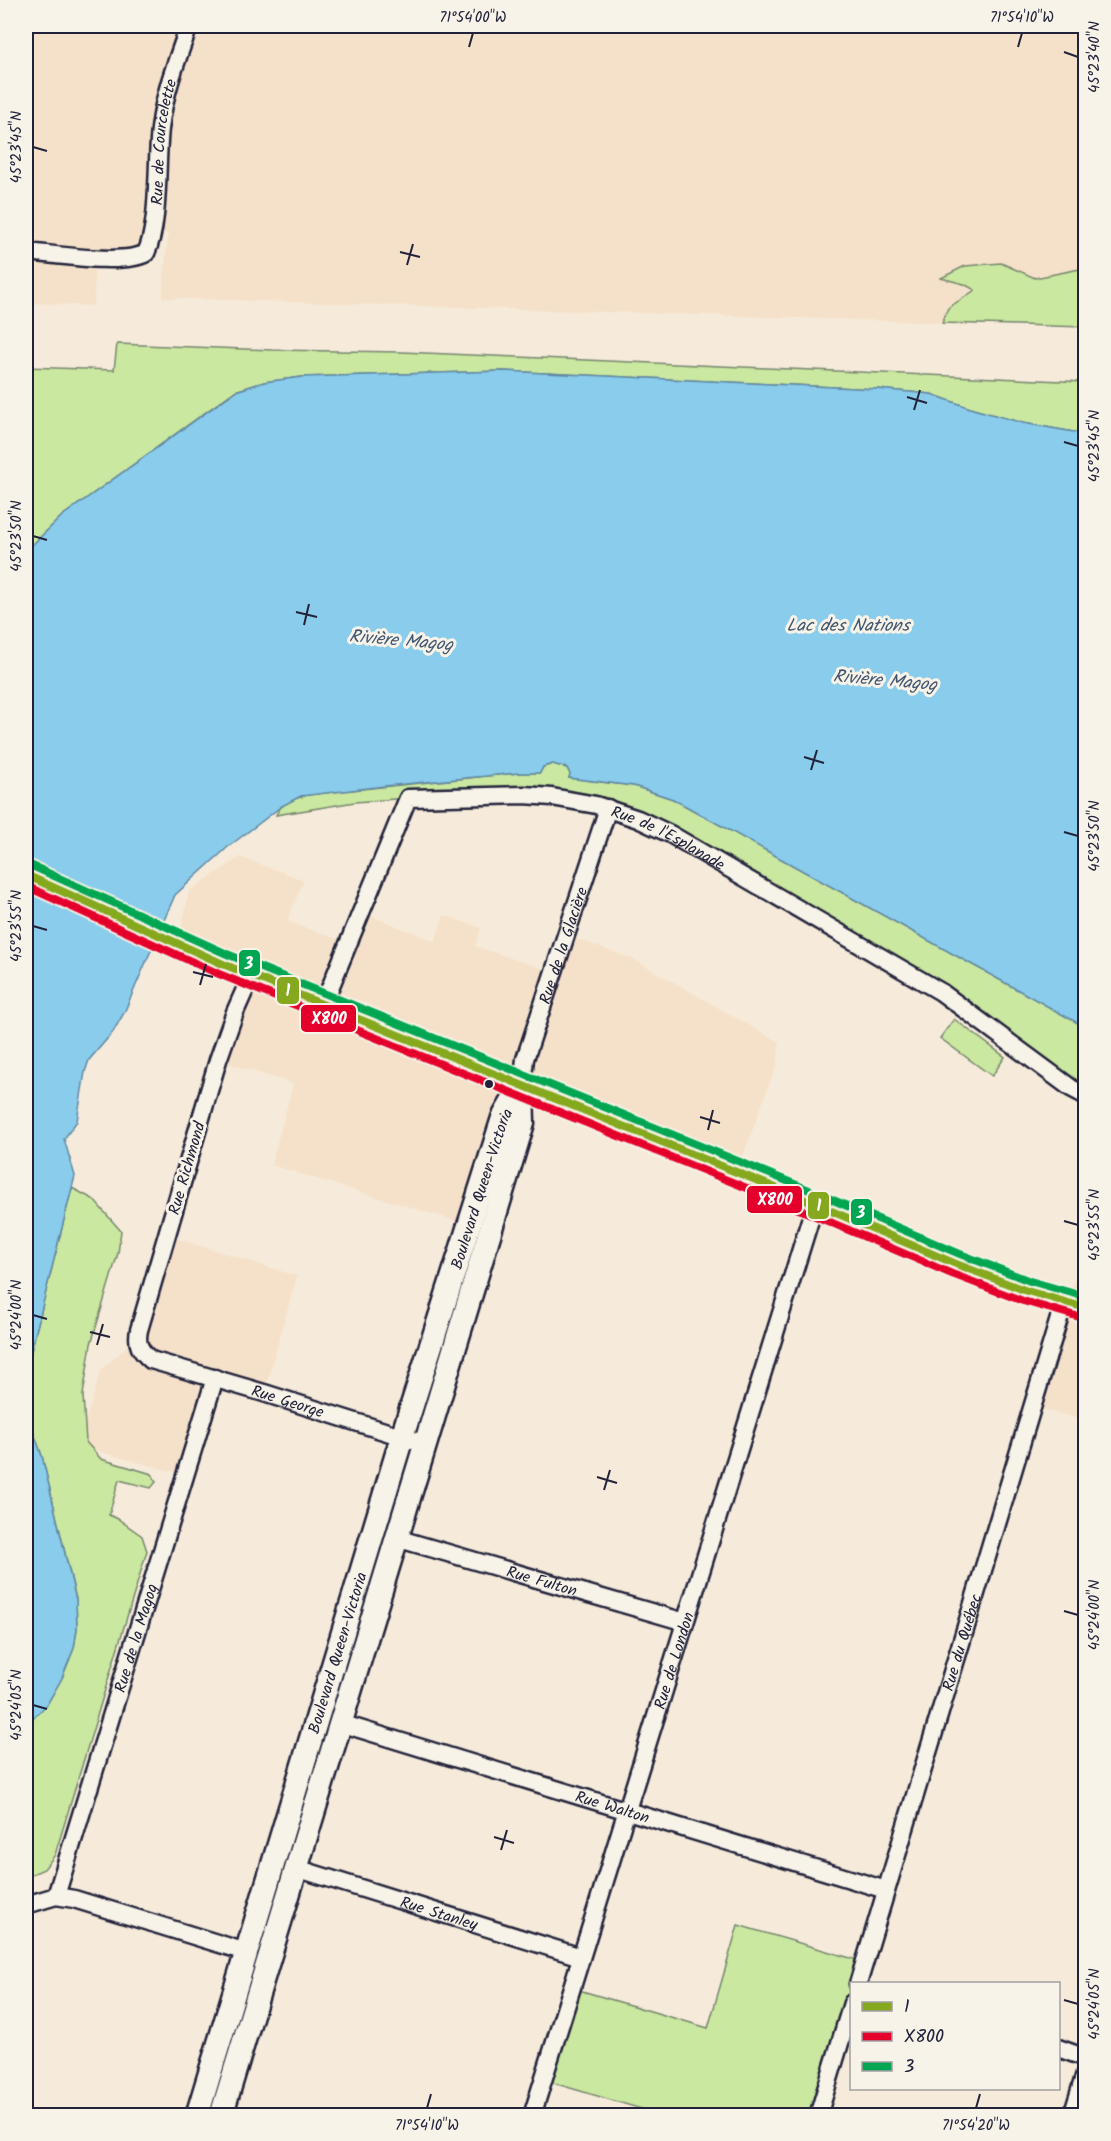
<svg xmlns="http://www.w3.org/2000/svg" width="1111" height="2141" viewBox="0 0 1111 2141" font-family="Kalam,sans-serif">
<rect width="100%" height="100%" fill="#f6ebda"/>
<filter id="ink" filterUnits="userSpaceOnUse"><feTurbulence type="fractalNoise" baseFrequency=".0167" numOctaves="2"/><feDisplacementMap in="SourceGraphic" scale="12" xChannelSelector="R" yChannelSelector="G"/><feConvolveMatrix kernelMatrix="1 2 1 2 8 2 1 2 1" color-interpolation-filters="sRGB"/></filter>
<g filter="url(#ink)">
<!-- built -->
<g fill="#f5e1ca">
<path d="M26,26H1085V327L162,298L168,234L153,233L146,253L95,258L94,306L26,303Z"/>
<path d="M240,857L304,880L287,921L348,943L361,912L435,941L444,915L481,928L475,946L553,972L566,935L633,959L779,1042L778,1061L737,1172L523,1085L475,1227L271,1165L293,1084L218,1060L251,976L178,945L189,891Z"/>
<path d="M166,1235L297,1276L264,1393L215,1378L185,1475L78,1446L101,1370L138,1336Z"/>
<path d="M1085,1259V1420L1032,1407L1064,1302Z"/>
</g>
<!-- green -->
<g fill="#cae8a0" stroke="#76856e" stroke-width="1.5">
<path d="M1001,263L1035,278L1085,268V327L942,323L948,308L975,290L964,284L941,278L965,266Z"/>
<path d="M117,344L272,350L402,352L1085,382V434L1023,423L973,409L931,394L877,389L503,371L302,377L264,382L235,391L62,516L26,551V367L114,370Z"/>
<path d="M553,764L567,768L570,774L569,778L634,786L673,799L1085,1027V1096L961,1006L670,834L576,800L408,798L355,802L276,815C281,801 299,797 313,794L518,773H540L543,767Z"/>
<path d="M954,1019L1005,1057L992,1076L940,1038Z"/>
<path d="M72,1188L93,1199L121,1231L118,1253L91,1344L83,1395L86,1442L101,1459L152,1474L156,1482L151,1488L119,1480L109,1515L118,1519L142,1536L147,1551L55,1855L44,1869L28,1876L26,1875V1724L46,1706L62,1678L74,1648L77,1629L76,1599L42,1456L26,1411V1371Z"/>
<path d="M738,1925L864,1962L852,1984L851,2003L818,2115H662L543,2080L572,1988L708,2028Z"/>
</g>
<!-- water -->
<g fill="#8acceb" stroke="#6088a5" stroke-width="1.5">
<path d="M503,371L877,389L931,394L973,409L1023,423L1085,434V1027L673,799L634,786L569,778L570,774L567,768L553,764L543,767L540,773H518L385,786L301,796L282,806L228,847L175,895L124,1013L113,1032L89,1060L85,1072L77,1121L64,1139L75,1176L26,1371V551L62,516L236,391L264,382L302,377Z"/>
<path d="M26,1411L42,1456L76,1600L77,1629L74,1648L62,1678L46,1706L26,1724Z"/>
</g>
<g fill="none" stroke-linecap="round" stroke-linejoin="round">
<defs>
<g id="street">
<path id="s1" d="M26,252C54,254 123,266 146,253C160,224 156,163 160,129C164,93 177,60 189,26"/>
<path id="s2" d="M251,976L235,1012L218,1060L139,1330C136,1344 140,1351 151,1360L264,1393L425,1444"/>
<path id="s3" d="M323,1005L408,798L524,795L552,797L596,805L638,819L670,834L941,992L1071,1088L1086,1096"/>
<path id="s4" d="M522,1085L525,1059L608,808"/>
<path id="s5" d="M396,1538L685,1622"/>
<path id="s6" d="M340,1723L886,1890"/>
<path id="s7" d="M296,1868L581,1957"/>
<path id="s8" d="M56,1896L215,1378"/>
<path d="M26,1905L56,1896L74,1899L246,1952"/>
<path id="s9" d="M858,1984L1064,1302"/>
<path d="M1058,2048L1086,2058"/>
<path id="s10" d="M532,2116L815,1204"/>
<path d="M818,2116L852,2003"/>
<path d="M1072,2116L1086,2070"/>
</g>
<g id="secondary">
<path id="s11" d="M197,2116L402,1437L503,1118L522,1085"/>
<path d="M221,2116L523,1123L522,1087"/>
</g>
<path id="primary" d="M26,875L223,964L815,1204L956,1264L1027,1291L1086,1308"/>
</defs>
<!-- street casing -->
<use href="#street" stroke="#22223b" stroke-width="21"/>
<!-- secondary casing -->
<use href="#secondary" stroke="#22223b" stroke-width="27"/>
<!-- primary casing -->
<use href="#primary" stroke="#22223b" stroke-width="30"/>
<!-- street -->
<use href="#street" stroke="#f7f3e8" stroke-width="16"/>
<!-- secondary -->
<use href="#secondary" stroke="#f7f3e8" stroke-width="22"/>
<!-- primary -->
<use href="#primary" stroke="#fedd96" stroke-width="26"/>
<defs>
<path id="bus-1" d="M26,875L223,964L815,1204L956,1264L1027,1291L1086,1308"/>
<path id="bus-2" d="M26,886L219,974L811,1214L952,1274L1023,1301L1083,1318"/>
<path id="bus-3" d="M30,865L227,954L819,1194L960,1254L1030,1281L1086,1297"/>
</defs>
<!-- bus-1 casing -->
<use href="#bus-1" stroke="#f7f3e8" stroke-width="12"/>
<!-- bus-2 casing -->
<use href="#bus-2" stroke="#f7f3e8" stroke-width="12"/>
<!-- bus-3 casing -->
<use href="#bus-3" stroke="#f7f3e8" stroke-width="12"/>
<!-- bus-1 -->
<use href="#bus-1" stroke="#85a81e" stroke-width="8"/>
<!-- bus-2 -->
<use href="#bus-2" stroke="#e4002b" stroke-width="8"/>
<!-- bus-3 -->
<use href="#bus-3" stroke="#00a651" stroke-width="8"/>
</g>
</g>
<!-- ticks -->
<path fill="none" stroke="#22223b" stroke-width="2" d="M469,47L473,33M1018,47L1022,33M1064,52L1078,57M33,147L47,151M400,252L420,257M407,265L413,244M907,397L927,403M914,410L920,390M1064,442L1078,446M33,536L47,540M296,612L317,617M304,625L309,604M804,757L824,763M811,770L817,750M1064,832L1078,836M33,926L47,930M193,972L213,977M200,985L206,964M700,1117L720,1123M708,1130L713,1110M1064,1221L1078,1225M33,1315L47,1319M90,1332L110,1337M97,1345L103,1324M597,1477L617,1483M604,1490L610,1470M1064,1611L1078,1615M33,1705L47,1709M494,1837L514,1843M501,1850L507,1830M1064,2000L1078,2004M427,2108L431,2094M976,2108L980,2094"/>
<!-- markers -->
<circle fill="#22223b" stroke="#f7f3e8" stroke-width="2" cx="489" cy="1084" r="5"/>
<g text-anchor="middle" stroke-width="6" stroke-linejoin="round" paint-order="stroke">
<!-- street labels -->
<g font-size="16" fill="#22223b" stroke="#f7f3e8">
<text dy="6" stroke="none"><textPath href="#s1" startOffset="234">Rue de Courcelette</textPath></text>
<text dy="6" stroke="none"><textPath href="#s3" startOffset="492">Rue de l'Esplanade</textPath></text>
<text dy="6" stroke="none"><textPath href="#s4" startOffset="146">Rue de la Glacière</textPath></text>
<text transform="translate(186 1168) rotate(-74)" y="6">Rue Richmond</text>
<text dy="6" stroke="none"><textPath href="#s11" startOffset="970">Boulevard Queen-Victoria</textPath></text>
<text dy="6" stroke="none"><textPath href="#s2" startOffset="549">Rue George</textPath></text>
<text dy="6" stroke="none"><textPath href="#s5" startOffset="152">Rue Fulton</textPath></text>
<text dy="6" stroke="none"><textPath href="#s8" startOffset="270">Rue de la Magog</textPath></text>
<text dy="6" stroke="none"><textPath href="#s9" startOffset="357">Rue du Québec</textPath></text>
<text dy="6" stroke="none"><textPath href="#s11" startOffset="484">Boulevard Queen-Victoria</textPath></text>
<text dy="6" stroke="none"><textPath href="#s10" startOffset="477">Rue de London</textPath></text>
<text dy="6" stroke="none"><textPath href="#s6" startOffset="285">Rue Walton</textPath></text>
<text dy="6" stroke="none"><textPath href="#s7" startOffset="150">Rue Stanley</textPath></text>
</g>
<!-- water labels -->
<g font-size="18" font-style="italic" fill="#415570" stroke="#f7f3e8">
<text x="848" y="631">Lac des Nations</text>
<text transform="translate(401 640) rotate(5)" y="6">Rivière Magog</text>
<text transform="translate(885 680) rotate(5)" y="6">Rivière Magog</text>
</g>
</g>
<g stroke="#f7f3e8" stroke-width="2">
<rect x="238" y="949" width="23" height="28" rx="6" fill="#00a651"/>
<rect x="276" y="976" width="24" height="29" rx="6" fill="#85a81e"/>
<rect x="300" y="1004" width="57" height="29" rx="6" fill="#e4002b"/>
<rect x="746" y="1185" width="57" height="29" rx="6" fill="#e4002b"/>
<rect x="807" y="1191" width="23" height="29" rx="6" fill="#85a81e"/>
<rect x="850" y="1198" width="23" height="28" rx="6" fill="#00a651"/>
</g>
<g font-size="16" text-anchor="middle" font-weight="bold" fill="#fff">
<text x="249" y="969">3</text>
<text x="288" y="996">1</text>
<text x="329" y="1024">X800</text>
<text x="775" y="1205">X800</text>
<text x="819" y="1211">1</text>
<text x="861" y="1218">3</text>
</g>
<!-- margin -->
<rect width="1111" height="2141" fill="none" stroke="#f7f3e8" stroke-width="66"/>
<!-- legend -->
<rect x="850" y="1982" width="210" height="108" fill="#f7f3e8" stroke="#a29fa3" stroke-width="1.5"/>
<rect x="862" y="2002" width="30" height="9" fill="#85a81e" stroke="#a29fa3" stroke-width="1.5"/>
<text x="904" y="2012" font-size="18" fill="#22223b">1</text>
<rect x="862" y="2032" width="30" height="9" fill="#e4002b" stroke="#a29fa3" stroke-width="1.5"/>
<text x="904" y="2042" font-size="18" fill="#22223b">X800</text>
<rect x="862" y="2062" width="30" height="9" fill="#00a651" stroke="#a29fa3" stroke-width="1.5"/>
<text x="904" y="2072" font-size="18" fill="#22223b">3</text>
<rect x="33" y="33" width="1045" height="2075" fill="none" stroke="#22223b" stroke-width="2"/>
<g font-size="15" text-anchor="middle" fill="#22223b">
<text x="473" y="22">71°54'00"W</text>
<text x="1022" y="22">71°54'10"W</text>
<text transform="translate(1094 57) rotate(-90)" y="5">45°23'40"N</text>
<text transform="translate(16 147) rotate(-90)" y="5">45°23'45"N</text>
<text transform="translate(1094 446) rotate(-90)" y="5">45°23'45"N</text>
<text transform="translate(16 536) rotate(-90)" y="5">45°23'50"N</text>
<text transform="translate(1094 836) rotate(-90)" y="5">45°23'50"N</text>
<text transform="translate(16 926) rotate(-90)" y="5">45°23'55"N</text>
<text transform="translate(1094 1225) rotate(-90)" y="5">45°23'55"N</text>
<text transform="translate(16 1315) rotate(-90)" y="5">45°24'00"N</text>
<text transform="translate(1094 1615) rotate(-90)" y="5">45°24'00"N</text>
<text transform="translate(16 1705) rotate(-90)" y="5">45°24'05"N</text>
<text transform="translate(1094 2004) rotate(-90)" y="5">45°24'05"N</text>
<text x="427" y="2130">71°54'10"W</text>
<text x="976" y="2130">71°54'20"W</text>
</g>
</svg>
